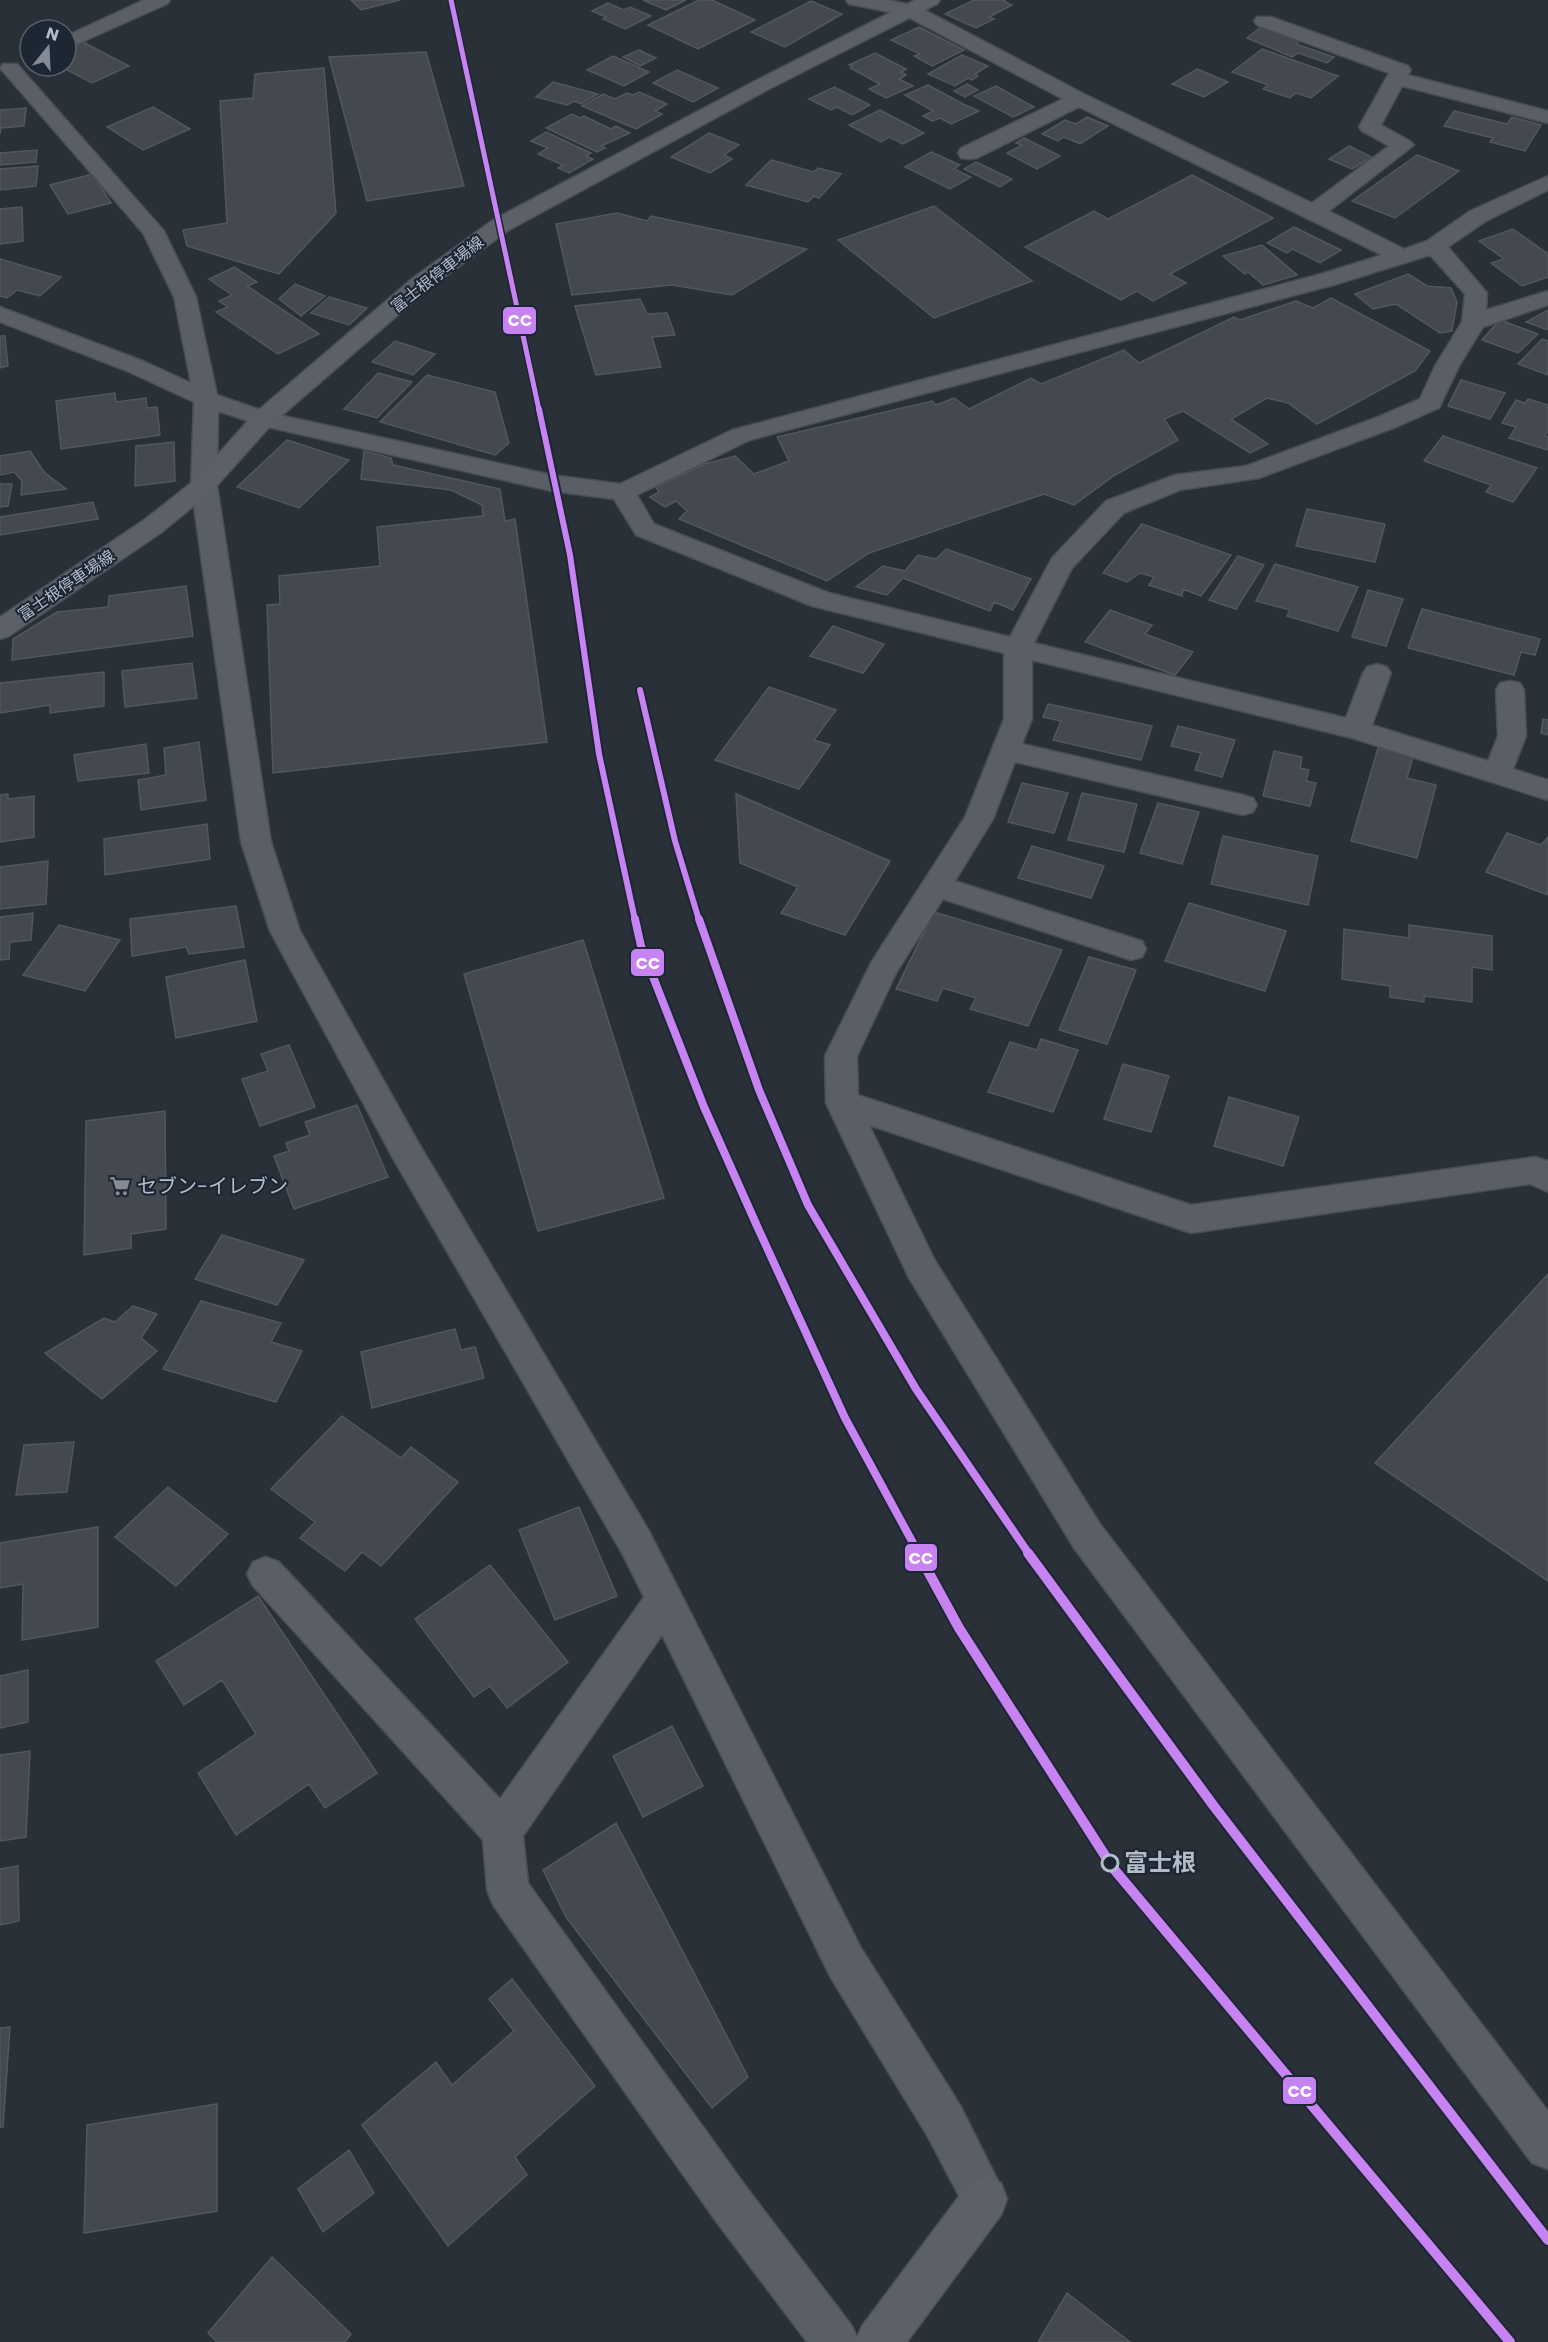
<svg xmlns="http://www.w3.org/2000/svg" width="1548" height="2342" viewBox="0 0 1548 2342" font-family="Poppins,'Noto Sans JP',sans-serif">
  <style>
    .building { fill: #444950; stroke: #52575f; stroke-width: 1.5 }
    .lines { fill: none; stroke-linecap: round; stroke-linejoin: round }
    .minor-casing { stroke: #484c53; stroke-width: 3 }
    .major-casing { stroke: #484c55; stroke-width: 3 }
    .minor { fill: #5a5e66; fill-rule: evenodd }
    .major { fill: #5c6168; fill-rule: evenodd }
    .rail-1-far3-casing { stroke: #1d2633; stroke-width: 8 }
    .rail-1-far2-casing { stroke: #1d2633; stroke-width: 10 }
    .rail-1-far1-casing { stroke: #1d2633; stroke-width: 12 }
    .rail-1-casing { stroke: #1d2633; stroke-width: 14 }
    .rail-1-far3 { stroke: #c783f2; stroke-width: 5 }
    .rail-1-far2 { stroke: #c783f2; stroke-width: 6 }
    .rail-1-far1 { stroke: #c783f2; stroke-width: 8 }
    .rail-1 { stroke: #c783f2; stroke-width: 10 }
    .stop-dot { fill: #1d2633; stroke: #b4bcc9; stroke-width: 3 }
    .labels { text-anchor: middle; stroke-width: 4.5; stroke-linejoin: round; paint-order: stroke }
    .far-street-label { font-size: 16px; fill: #b4bcc9; stroke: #1d2633 }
    .poi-label { font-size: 20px; fill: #b4bcc9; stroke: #1d2633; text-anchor: start }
    .near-stop-label { font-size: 24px; font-weight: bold; fill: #b4bcc9; stroke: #1d2633; text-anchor: start }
    .line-badge { stroke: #1d2633; stroke-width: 2 }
    .badge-label { font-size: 16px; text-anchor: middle; font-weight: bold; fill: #fff }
  </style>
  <rect width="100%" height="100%" fill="#2a3038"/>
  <path class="building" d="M 351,0 L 400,0 L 361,10 Z
    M 643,0 L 686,0 L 666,10 Z
    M 699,0 L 712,0 L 755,20 L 698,49 L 648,25 Z
    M 974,0 L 1006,0 L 1003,1 L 1012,5 L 989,17 L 994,19 L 976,28 L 945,14 Z
    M 811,1 L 842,14 L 785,47 L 751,32 Z
    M 608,3 L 624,10 L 630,7 L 651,16 L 625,29 L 603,19 L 606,17 L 592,11 Z
    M 919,27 L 964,50 L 932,66 L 914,56 L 920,54 L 891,40 Z
    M 1261,27 L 1301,40 L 1296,44 L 1334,57 L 1327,63 L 1298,53 L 1292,57 L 1247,38 Z
    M 81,41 L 129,66 L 92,83 L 60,66 L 66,66 L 70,62 L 66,60 L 66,48 Z
    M 1262,49 L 1338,76 L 1311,98 L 1296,93 L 1290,98 L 1263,89 L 1268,85 L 1232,72 Z
    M 639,50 L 656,58 L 640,66 L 623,57 Z
    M 426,52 L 464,186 L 367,201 L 329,57 Z
    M 875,53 L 906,69 L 901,72 L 906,75 L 899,79 L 913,86 L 886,98 L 869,89 L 880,84 L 850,68 L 853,66 L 849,65 Z
    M 962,55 L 988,66 L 975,74 L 978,76 L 972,80 L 968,78 L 955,86 L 928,74 Z
    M 613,56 L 649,72 L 624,86 L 587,70 Z
    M 324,68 L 336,213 L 279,274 L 187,246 L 183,230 L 227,223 L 220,101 L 253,98 L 255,74 Z
    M 1197,69 L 1228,82 L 1204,97 L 1172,84 Z
    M 677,70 L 718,88 L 693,102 L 653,83 Z
    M 553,82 L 598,94 L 581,104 L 574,101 L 567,105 L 536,97 Z
    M 967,84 L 978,90 L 965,97 L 954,91 Z
    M 928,85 L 963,104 L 979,111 L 951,124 L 940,118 L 932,121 L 923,116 L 933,111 L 905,95 Z
    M 996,86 L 1034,107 L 1013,117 L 974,96 Z
    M 834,87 L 870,105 L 852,115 L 837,107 L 831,110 L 809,99 Z
    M 639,92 L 667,104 L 655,111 L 662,114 L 636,129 L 582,106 L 603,94 L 615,99 L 627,93 L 633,95 Z
    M 153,107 L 190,129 L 143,150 L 107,127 Z
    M 26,108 L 24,126 L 1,128 L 0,134 L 0,110 Z
    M 880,110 L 924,133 L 903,144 L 889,137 L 881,142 L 849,125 Z
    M 1454,111 L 1507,124 L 1512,117 L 1541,125 L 1525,151 L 1490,142 L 1493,138 L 1444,126 Z
    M 572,114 L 580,118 L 584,116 L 611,129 L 616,126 L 630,133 L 601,146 L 605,148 L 597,152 L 546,128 Z
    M 1087,117 L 1108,126 L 1080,144 L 1064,137 L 1058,141 L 1042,134 L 1065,120 L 1076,124 Z
    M 546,132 L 591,153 L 586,156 L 593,159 L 569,173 L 558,168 L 563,165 L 538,154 L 548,148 L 531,141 Z
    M 709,133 L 739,145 L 724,155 L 732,159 L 710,173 L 671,157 Z
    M 1024,138 L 1060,156 L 1037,169 L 1007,153 L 1022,145 L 1016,143 Z
    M 1349,146 L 1372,157 L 1352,169 L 1329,159 Z
    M 37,150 L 36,162 L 0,165 L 0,153 Z
    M 931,152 L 960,165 L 954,169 L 971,177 L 950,189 L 905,167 Z
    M 1417,155 L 1459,171 L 1395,218 L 1352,201 Z
    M 771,160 L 814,172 L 818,168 L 841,174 L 819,198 L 814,196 L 808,202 L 746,185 Z
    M 976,162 L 1012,179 L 1000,187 L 964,169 Z
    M 38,166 L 36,186 L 0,190 L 0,169 Z
    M 92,174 L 111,203 L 68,214 L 50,185 Z
    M 1192,175 L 1273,218 L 1170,274 L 1186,283 L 1153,301 L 1137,291 L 1121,300 L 1025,247 L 1094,211 L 1108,219 Z
    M 934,206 L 1032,281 L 934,318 L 838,240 Z
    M 22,207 L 23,241 L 0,244 L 0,209 Z
    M 617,213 L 647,221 L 651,216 L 807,249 L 732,295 L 672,285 L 572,295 L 556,224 Z
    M 1294,227 L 1341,250 L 1320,263 L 1293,249 L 1287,253 L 1267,243 Z
    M 1513,229 L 1548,254 L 1548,277 L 1522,286 L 1491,263 L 1504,259 L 1479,241 Z
    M 1262,245 L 1297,275 L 1263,285 L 1248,272 L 1245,274 L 1223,256 Z
    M 0,259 L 61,277 L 40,296 L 17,290 L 7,298 L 0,296 Z
    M 234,267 L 257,282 L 247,286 L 319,334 L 278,354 L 216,312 L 228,307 L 219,301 L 232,295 L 209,279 Z
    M 1408,274 L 1427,286 L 1451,288 L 1457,302 L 1452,331 L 1440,333 L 1396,304 L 1373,309 L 1355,294 Z
    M 295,284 L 325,296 L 301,316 L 279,299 Z
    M 329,297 L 367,308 L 349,325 L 311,313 Z
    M 1331,298 L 1430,351 L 1415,371 L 1317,424 L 1288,403 L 1267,398 L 1231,419 L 1268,444 L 1250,453 L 1183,411 L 1164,419 L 1178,440 L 1115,475 L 1074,505 L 1044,494 L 869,553 L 827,581 L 679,519 L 687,511 L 676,501 L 665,507 L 650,497 L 659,492 L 656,487 L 705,464 L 735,456 L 754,474 L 789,461 L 777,437 L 932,401 L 936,405 L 954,398 L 969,409 L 1031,378 L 1041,384 L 1124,350 L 1139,363 L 1234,317 L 1240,320 L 1296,301 L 1313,308 Z
    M 640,299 L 647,314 L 667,313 L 675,335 L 652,337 L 661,367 L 596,375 L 575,306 Z
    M 1548,310 L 1548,330 L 1526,322 Z
    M 1500,320 L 1538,334 L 1518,353 L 1482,340 Z
    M 0,336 L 5,336 L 8,366 L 0,368 Z
    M 1542,339 L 1548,341 L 1548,375 L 1518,364 Z
    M 395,341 L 435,354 L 413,375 L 372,362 Z
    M 378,373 L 412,382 L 377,418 L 344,409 Z
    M 427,375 L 495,392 L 509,443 L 495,455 L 380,422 Z
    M 1461,380 L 1505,393 L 1490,419 L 1448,406 Z
    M 115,393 L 116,402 L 146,398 L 147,408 L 157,407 L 160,435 L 61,449 L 56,401 Z
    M 1528,399 L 1548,405 L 1548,431 L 1545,436 L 1548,437 L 1548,450 L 1509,438 L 1516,427 L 1502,423 L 1516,400 L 1525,403 Z
    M 1443,436 L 1537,468 L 1513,502 L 1486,492 L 1491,485 L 1424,461 Z
    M 287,440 L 349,460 L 299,508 L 237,487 Z
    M 174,442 L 175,481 L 135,486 L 136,446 Z
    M 30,451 L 44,472 L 66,489 L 21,495 L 22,481 L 14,472 L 0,475 L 0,456 Z
    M 364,451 L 391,458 L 393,465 L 500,489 L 505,521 L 515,519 L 547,742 L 273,773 L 267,605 L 280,604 L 279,576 L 380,566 L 377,527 L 483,516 L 482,505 L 451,490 L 361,479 Z
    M 0,484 L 12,484 L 8,506 L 0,507 Z
    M 93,502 L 98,519 L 0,535 L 0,517 Z
    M 1307,509 L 1385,524 L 1375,562 L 1296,546 Z
    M 1142,524 L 1231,555 L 1201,596 L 1183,589 L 1182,596 L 1149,585 L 1154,577 L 1140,573 L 1127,582 L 1103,573 Z
    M 946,549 L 1031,579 L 1013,610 L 994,602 L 990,611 L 903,578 L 887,595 L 856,587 L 883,566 L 905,571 L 918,555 L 936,559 Z
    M 1238,556 L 1264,565 L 1236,609 L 1209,600 Z
    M 1275,564 L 1358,587 L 1338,631 L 1287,616 L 1290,610 L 1256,601 Z
    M 186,586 L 193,636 L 12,660 L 13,639 L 57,612 L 108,607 L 109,596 Z
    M 1368,590 L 1403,599 L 1386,646 L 1352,637 Z
    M 1422,609 L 1540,639 L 1535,655 L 1521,652 L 1514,675 L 1408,648 Z
    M 1110,610 L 1152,625 L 1145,634 L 1193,652 L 1175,675 L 1085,642 Z
    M 833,626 L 884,644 L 863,673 L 810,656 Z
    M 192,663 L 197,698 L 125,707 L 122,671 Z
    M 104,672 L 104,706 L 50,713 L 50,705 L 0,713 L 0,683 Z
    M 769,687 L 836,710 L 814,740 L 830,745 L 799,789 L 715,760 Z
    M 1048,704 L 1152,726 L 1141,760 L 1053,740 L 1061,721 L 1043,717 Z
    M 1543,719 L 1548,720 L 1548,735 L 1541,733 Z
    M 1178,726 L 1235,740 L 1222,777 L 1195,770 L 1201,753 L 1171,746 Z
    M 199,742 L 206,800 L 141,810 L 138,780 L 166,775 L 164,748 Z
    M 146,744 L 149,773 L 78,781 L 74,755 Z
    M 1378,748 L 1413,757 L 1407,778 L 1436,785 L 1417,858 L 1351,841 Z
    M 1274,751 L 1302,757 L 1300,768 L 1309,770 L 1306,781 L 1316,783 L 1310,806 L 1263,796 Z
    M 1022,783 L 1068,793 L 1054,833 L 1008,822 Z
    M 1082,793 L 1137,804 L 1124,852 L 1068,840 Z
    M 8,794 L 8,799 L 34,796 L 34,837 L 0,842 L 0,795 Z
    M 736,794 L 890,861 L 845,935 L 781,913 L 798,887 L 740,863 Z
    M 1158,803 L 1199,812 L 1182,864 L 1140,853 Z
    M 207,824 L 210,859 L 105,875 L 104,839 Z
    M 1507,833 L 1541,845 L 1548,837 L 1548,895 L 1486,872 Z
    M 1223,836 L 1318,856 L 1308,905 L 1211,884 Z
    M 1032,846 L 1104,866 L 1091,898 L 1018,878 Z
    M 48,861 L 46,904 L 0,909 L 0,867 Z
    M 1189,903 L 1286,931 L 1265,991 L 1165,961 Z
    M 236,906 L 244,947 L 189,954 L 186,947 L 132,956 L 130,919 Z
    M 934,912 L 1062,950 L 1028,1026 L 970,1009 L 976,998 L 943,988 L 937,1001 L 896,989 Z
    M 33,913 L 31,940 L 10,942 L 9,959 L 0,960 L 0,917 Z
    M 59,925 L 120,940 L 85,991 L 23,975 Z
    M 1409,925 L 1492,936 L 1492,970 L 1472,967 L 1472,1002 L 1424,996 L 1424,1002 L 1390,997 L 1390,986 L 1342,979 L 1344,929 L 1409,938 Z
    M 583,940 L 664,1198 L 538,1231 L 464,974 Z
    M 1089,957 L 1136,970 L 1107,1044 L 1059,1030 Z
    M 245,960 L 257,1021 L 176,1038 L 166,977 Z
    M 1041,1039 L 1078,1050 L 1053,1112 L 988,1092 L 1010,1042 L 1037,1050 Z
    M 289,1045 L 315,1107 L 260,1126 L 242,1079 L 268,1071 L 261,1054 Z
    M 1123,1064 L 1169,1076 L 1151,1132 L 1104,1119 Z
    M 1229,1097 L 1299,1117 L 1283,1166 L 1214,1146 Z
    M 357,1105 L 388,1177 L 294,1209 L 274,1156 L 289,1151 L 286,1143 L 310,1135 L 305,1122 Z
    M 165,1111 L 166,1229 L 131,1234 L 131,1248 L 84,1255 L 86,1121 Z
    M 222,1235 L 304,1260 L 277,1305 L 195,1279 Z
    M 1548,1274 L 1548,1581 L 1375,1463 Z
    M 201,1301 L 281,1323 L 271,1342 L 302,1351 L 276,1402 L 163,1369 Z
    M 133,1306 L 157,1314 L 141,1338 L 157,1351 L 102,1399 L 45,1353 L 104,1318 L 115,1322 Z
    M 455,1329 L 461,1350 L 475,1347 L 484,1378 L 372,1408 L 361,1352 Z
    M 342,1416 L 401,1458 L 411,1447 L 458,1482 L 381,1566 L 362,1552 L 345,1571 L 300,1538 L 315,1522 L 271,1489 Z
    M 74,1442 L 67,1492 L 16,1495 L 24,1445 Z
    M 168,1487 L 228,1534 L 176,1586 L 115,1537 Z
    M 579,1507 L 617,1596 L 555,1620 L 519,1530 Z
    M 98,1527 L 98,1627 L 22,1640 L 23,1584 L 0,1588 L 0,1543 Z
    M 490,1565 L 568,1662 L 507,1708 L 490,1686 L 474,1697 L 415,1619 Z
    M 258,1596 L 377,1773 L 325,1808 L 309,1784 L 236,1835 L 198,1773 L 256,1734 L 222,1680 L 184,1705 L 156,1661 Z
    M 28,1670 L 28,1722 L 0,1728 L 0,1676 Z
    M 672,1726 L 703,1786 L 643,1817 L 613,1756 Z
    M 30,1751 L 26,1837 L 0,1841 L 0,1755 Z
    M 616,1823 L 748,2077 L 712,2108 L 566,1917 L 543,1870 Z
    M 18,1866 L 19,1921 L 0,1925 L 0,1869 Z
    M 512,1979 L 595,2086 L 515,2157 L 527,2175 L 448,2246 L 362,2125 L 436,2062 L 452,2085 L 514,2031 L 489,1999 Z
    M 10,2027 L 3,2127 L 0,2127 L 0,2028 Z
    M 217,2104 L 217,2211 L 84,2233 L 87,2125 Z
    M 349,2150 L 374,2193 L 323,2232 L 298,2189 Z
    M 272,2257 L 351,2334 L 345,2342 L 217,2342 L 208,2333 Z
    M 1067,2293 L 1130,2342 L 1038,2342 Z"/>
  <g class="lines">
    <g class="minor-casing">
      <path id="minor" d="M 144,0 L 170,0 L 167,4 L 66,49 L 66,36 Z
        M 846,0 L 888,0 L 917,6 L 1086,95 L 1312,203 L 1389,146 L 1362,131 L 1359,127 L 1389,73 L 1257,25 L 1254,21 L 1257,17 L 1271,17 L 1408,66 L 1411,70 L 1408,75 L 1548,111 L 1548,123 L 1402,86 L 1381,125 L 1410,141 L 1414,145 L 1329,211 L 1404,249 L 1427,241 L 1470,211 L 1548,176 L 1548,190 L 1486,221 L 1448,247 L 1487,293 L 1486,310 L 1548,291 L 1548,305 L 1483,327 L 1459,366 L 1439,408 L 1396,427 L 1259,478 L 1180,490 L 1124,513 L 1072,568 L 1034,643 L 1346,718 L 1363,673 L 1367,667 L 1377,664 L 1387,667 L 1391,673 L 1372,725 L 1488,761 L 1498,736 L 1496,690 L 1500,683 L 1510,681 L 1520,683 L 1524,690 L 1526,736 L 1513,769 L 1548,780 L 1548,800 L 1352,738 L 1032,660 L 1032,719 L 1022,744 L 1243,795 L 1253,798 L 1257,805 L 1253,812 L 1243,815 L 1015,762 L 993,819 L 955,881 L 1142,941 L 1146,949 L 1142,957 L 1131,960 L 943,899 L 896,973 L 857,1056 L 858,1095 L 1191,1205 L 1535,1157 L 1548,1161 L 1548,1192 L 1530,1184 L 1191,1233 L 869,1125 L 934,1259 L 1100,1524 L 1548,2111 L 1548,2169 L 1532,2163 L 1074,1548 L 909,1278 L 826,1103 L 825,1056 L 872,961 L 965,817 L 1004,719 L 1004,653 L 812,606 L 636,535 L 614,499 L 552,491 L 263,426 L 218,411 L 217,485 L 271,842 L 300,931 L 418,1142 L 649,1531 L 861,1948 L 960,2105 L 1007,2199 L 1001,2215 L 985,2221 L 969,2215 L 928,2137 L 831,1978 L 662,1635 L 523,1836 L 528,1883 L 747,2188 L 852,2326 L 859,2342 L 807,2342 L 715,2220 L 493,1905 L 487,1890 L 483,1840 L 253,1586 L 247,1574 L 253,1562 L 266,1557 L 279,1562 L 500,1799 L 644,1597 L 623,1555 L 394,1160 L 270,931 L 241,842 L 191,485 L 194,402 L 127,371 L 0,322 L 0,307 L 143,361 L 191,383 L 174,297 L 143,233 L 0,68 L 3,64 L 17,64 L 164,231 L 196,297 L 217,395 L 270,413 L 552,475 L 620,484 L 732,430 L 1321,274 L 1382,255 L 1079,107 L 977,158 L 969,159 L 961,158 L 958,153 L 961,148 L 1063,99 L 904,15 L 849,4 ZM 1430,255 L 1465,294 L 1462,322 L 1435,366 L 1420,399 L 1378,417 L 1246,466 L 1175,475 L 1106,501 L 1052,558 L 1010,637 L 829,593 L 654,524 L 637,495 L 750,440 L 1337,284 Z"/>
    </g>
    <g class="major-casing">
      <path id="major" d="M 915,0 L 940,0 L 937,4 L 769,89 L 509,230 L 429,288 L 272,424 L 213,490 L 162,532 L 9,636 L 0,639 L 0,617 L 144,520 L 195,480 L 254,414 L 413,278 L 493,220 L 755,81 Z
        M 985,2177 L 1001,2183 L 1007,2199 L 1001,2215 L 907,2342 L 855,2342 L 862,2326 L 969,2183 Z"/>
    </g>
    <use href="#minor" class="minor"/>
    <use href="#major" class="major"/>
    <g class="rail-1-far3-casing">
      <path id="rail-1-far3" d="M 451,0 L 539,410"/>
    </g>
    <g class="rail-1-far2-casing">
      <path id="rail-1-far2" d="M 539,409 L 570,555 L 599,754 L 635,920
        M 640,690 L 675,841 L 699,920"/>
    </g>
    <g class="rail-1-far1-casing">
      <path id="rail-1-far1" d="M 635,919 L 641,946 L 704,1107 L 757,1226 L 845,1418 L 919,1554
        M 699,919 L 759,1090 L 808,1205 L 916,1389 L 1029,1554"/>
    </g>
    <g class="rail-1-casing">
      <path id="rail-1" d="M 918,1553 L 959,1628 L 1113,1868 L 1510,2342
        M 1028,1553 L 1213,1805 L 1548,2240"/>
    </g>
    <use href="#rail-1-far3" class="rail-1-far3"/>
    <use href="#rail-1-far2" class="rail-1-far2"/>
    <use href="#rail-1-far1" class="rail-1-far1"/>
    <use href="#rail-1" class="rail-1"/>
  </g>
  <defs>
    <g id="supermarket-bare" transform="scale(1.62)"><path d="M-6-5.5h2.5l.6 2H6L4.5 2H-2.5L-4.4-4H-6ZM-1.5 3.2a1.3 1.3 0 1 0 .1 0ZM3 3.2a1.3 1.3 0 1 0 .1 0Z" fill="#848b96" stroke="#1d2633" stroke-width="2.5" paint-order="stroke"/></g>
  </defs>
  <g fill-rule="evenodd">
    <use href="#supermarket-bare" x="120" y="1186"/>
  </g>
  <circle class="stop-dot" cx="1110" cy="1863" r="8"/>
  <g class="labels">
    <g class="far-street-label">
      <text transform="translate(437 274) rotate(-38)" y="6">富士根停車場線</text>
      <text transform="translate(66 585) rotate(-34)" y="6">富士根停車場線</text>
    </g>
    <g class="poi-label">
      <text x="137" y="1193">セブン-イレブン</text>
    </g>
    <g class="near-stop-label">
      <text x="1124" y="1871">富士根</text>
    </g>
  </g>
  <g class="line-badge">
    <rect x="502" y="306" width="35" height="29" rx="6" fill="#c783f2"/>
    <rect x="630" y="948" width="35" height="29" rx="6" fill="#c783f2"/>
    <rect x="904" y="1543" width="34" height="29" rx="6" fill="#c783f2"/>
    <rect x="1282" y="2076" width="35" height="29" rx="6" fill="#c783f2"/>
  </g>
  <g class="badge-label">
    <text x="520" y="326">CC</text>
    <text x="648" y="969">CC</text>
    <text x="921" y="1564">CC</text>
    <text x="1300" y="2097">CC</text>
  </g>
  <g transform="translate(48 48) rotate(18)"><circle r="28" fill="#1d2633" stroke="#59626f" stroke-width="1.5"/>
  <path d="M0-4.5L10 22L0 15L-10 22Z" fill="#848b96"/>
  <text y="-9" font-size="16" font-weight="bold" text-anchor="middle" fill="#b4bcc9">N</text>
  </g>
</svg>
